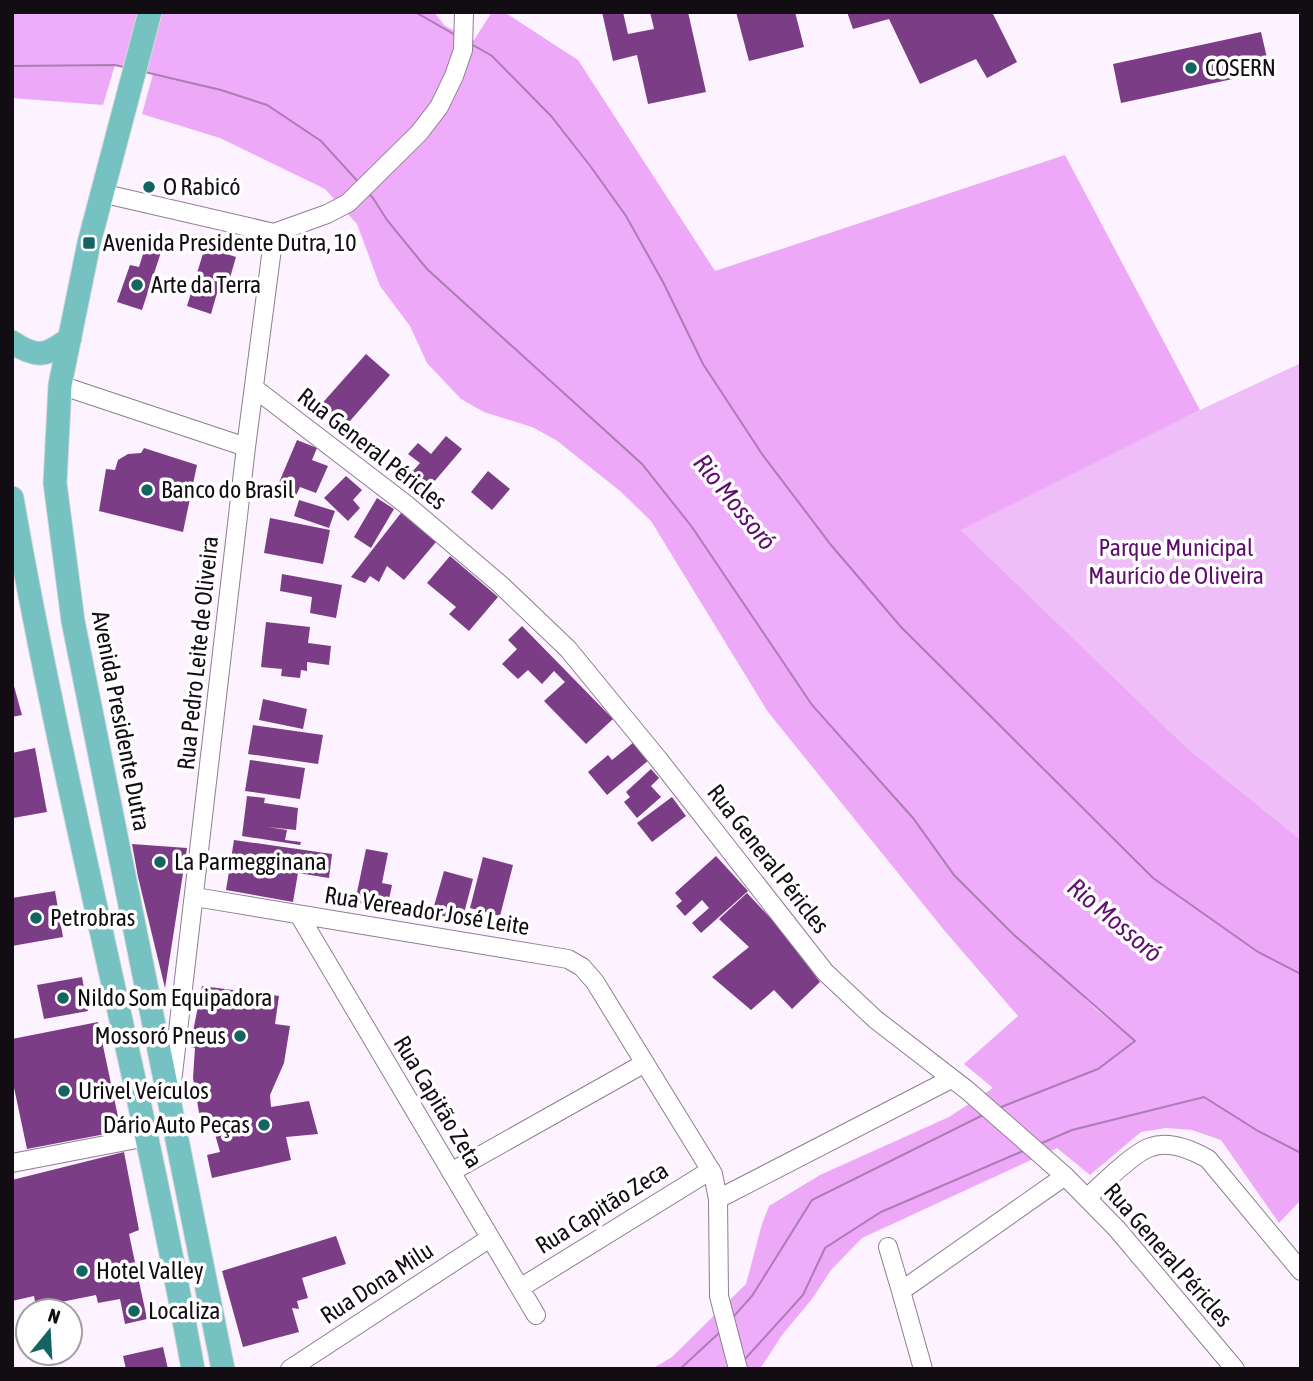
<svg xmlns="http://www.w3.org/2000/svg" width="1313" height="1381" viewBox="0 0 1313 1381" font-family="'Asap Condensed',sans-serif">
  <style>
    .green { fill: #efbdf8 }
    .forest { fill: #eda9f8 }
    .water { fill: #efacfb; stroke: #ad7cb5; stroke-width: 2 }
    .building { fill: #7b3e86 }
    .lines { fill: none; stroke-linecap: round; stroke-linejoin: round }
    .minor-casing { stroke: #8e7e91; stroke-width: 20 }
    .major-casing { stroke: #d9d8d9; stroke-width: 25 }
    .minor { stroke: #fff; stroke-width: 18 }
    .major { stroke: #76c2c3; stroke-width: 23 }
    .poi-dot { fill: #156464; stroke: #fff; stroke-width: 2.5 }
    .labels { text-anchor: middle; stroke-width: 7; stroke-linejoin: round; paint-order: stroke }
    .poi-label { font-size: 24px; fill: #120c13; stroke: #fff; text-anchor: start }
    .street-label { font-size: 24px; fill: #120c13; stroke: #fff }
    .park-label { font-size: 24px; fill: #5f0b6d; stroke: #fff }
    .water-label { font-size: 26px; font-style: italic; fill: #610f6f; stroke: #fff }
  </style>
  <rect width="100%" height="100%" fill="#fdf2ff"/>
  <path class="green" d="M 1301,363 L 1301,840 L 1186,747 L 960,529 L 1200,410 Z"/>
  <path class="forest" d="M 415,12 L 434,12 L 445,26 L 474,40 L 492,12 L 504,12 L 578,60 L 715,271 L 1065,155 L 1200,410 L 961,530 L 1186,747 L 1301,840 L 1301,974 L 1258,952 L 1153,878 L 901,627 L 831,545 L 762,454 L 703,364 L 663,282 L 626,216 L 551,116 L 492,56 Z
    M 115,65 L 103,105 L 12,98 L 12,66 Z
    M 153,74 L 221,90 L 267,105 L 321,141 L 373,198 L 387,220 L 427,269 L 642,464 L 692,527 L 812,705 L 913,818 L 954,875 L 1096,1009 L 1135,1041 L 1098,1069 L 991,1111 L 812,1200 L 752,1296 L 719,1333 L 680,1369 L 652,1369 L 672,1357 L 746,1284 L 762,1224 L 769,1206 L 820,1175 L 949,1117 L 993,1088 L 964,1064 L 1018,1016 L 944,930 L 768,712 L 651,521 L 620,491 L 556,440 L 532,427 L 484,412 L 461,399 L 427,363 L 410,326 L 380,286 L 357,224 L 325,189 L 220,138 L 142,114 Z
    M 1204,1097 L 1258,1131 L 1301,1153 L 1301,1200 L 1279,1223 L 1221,1140 L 1192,1130 L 1166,1128 L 1141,1132 L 1090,1175 L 1057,1148 L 862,1238 L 831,1270 L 812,1299 L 782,1335 L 760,1369 L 736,1369 L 803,1295 L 825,1248 L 881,1212 L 1072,1130 Z"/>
  <path class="water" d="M 12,12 L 415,12 L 492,56 L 551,116 L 591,167 L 626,216 L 663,282 L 703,364 L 762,454 L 831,545 L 901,627 L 1153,878 L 1258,952 L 1301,974 L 1301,1153 L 1258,1131 L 1204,1097 L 1072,1130 L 881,1212 L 825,1248 L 803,1295 L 736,1369 L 680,1369 L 719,1333 L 752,1296 L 812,1200 L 991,1111 L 1098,1069 L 1135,1041 L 1013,934 L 954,875 L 913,818 L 812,705 L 692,527 L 642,464 L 427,269 L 387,220 L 373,198 L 321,141 L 267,105 L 221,90 L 115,65 L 12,66 Z"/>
  <path class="building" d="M 602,12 L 623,12 L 628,34 L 654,29 L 650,12 L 688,12 L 706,92 L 648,104 L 637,55 L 613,61 Z
    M 736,12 L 795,12 L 804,47 L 749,61 Z
    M 847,12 L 992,12 L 1017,62 L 987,78 L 976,59 L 920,84 L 889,19 L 853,29 Z
    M 1261,32 L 1270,71 L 1121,103 L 1113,64 Z
    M 149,235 L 165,240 L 142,310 L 117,302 L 130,265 L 139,267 Z
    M 205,247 L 236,257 L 225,295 L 217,293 L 211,314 L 187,306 Z
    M 366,354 L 390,375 L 343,429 L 318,408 Z
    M 446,436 L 462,449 L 422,496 L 404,481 L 420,463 L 408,454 L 418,443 L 431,454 Z
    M 297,440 L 317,448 L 312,460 L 328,466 L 316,493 L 300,487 L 294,500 L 275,492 Z
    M 144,448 L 197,465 L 183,532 L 99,511 L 106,469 L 115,470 L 118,460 L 128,454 L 141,453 Z
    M 488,471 L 510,489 L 492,510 L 471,492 Z
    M 346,476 L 362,490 L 353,500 L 360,508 L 348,521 L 324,498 Z
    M 377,498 L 394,509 L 371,548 L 354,537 Z
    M 299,500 L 335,511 L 329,528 L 294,516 Z
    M 401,513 L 436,542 L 404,580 L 387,566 L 379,582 L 370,576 L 365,583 L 351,577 Z
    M 270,518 L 330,530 L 323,564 L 264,553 Z
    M 450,556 L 498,597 L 469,631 L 449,614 L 456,607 L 427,583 Z
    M 282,574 L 342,585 L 336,618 L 310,613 L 312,597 L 280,591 Z
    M 266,622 L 310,627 L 308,643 L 331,646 L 329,665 L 307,662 L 307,671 L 301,670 L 300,678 L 281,676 L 282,669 L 261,667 Z
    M 522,626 L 613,719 L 586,744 L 544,701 L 565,682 L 554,671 L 542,684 L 528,670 L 518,679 L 502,664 L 517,649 L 508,640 Z
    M 12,679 L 22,715 L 12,717 Z
    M 263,699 L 307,709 L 303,729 L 259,720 Z
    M 253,725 L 323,735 L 318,764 L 248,754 Z
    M 634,742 L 649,760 L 607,795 L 588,772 L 608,755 L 612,760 Z
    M 35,748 L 47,812 L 13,818 L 12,753 Z
    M 250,760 L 305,768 L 300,799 L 245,791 Z
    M 651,769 L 659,778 L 651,786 L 661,797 L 637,818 L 624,802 L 630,797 L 626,792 Z
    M 247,796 L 265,798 L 264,803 L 298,808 L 296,830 L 268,827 L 287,830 L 285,840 L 301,842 L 300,845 L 242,836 Z
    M 672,797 L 686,816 L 652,842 L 637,823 Z
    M 234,840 L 332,854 L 329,878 L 298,873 L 293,902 L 226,890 Z
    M 132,844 L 187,848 L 165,988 L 138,877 Z
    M 366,849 L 388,853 L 382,883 L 392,885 L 387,909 L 355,902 Z
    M 716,856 L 748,891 L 701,933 L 692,923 L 709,908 L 702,900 L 685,916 L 676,906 L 682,901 L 675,893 Z
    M 483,857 L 513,865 L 500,916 L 470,908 Z
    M 444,871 L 473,879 L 462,921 L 432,913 Z
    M 55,891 L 63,937 L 12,946 L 12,898 Z
    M 747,893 L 777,925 L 820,982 L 792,1009 L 774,990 L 751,1010 L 712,977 L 749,947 L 719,919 Z
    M 82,977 L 88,1011 L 44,1019 L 37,985 Z
    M 202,986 L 279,996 L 275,1024 L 290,1026 L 284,1063 L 270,1095 L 271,1107 L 309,1101 L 318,1134 L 286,1137 L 291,1160 L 212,1178 L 207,1155 L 220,1152 L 210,1116 L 200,1118 L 193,1078 L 195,1048 L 190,1047 Z
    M 98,1022 L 121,1131 L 27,1149 L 12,1078 L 12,1039 Z
    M 124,1152 L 139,1230 L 129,1234 L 147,1319 L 125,1324 L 120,1299 L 98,1303 L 96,1295 L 36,1307 L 34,1296 L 12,1301 L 12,1180 Z
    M 336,1236 L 346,1264 L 302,1278 L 308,1298 L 297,1301 L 299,1309 L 292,1308 L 299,1332 L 243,1347 L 222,1271 Z
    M 163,1347 L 168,1369 L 126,1369 L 123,1356 Z"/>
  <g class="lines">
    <g class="minor-casing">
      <path id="minor" d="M 101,193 L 274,233
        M 274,233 L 327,214 L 348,203 L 419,133 L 439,107 L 454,76 L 463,50 L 464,12
        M 60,385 L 246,447
        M 254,388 L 408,506 L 501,585 L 568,649 L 659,760 L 825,972 L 875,1019 L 967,1090 L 1065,1176 L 1117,1229 L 1235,1369
        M 195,897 L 568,959 L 582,967 L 595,982 L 713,1174 L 718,1199 L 719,1296 L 738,1369
        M 299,915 L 536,1315
        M 171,1091 L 246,447 L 274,233
        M 12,1163 L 147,1137
        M 451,1172 L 645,1063
        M 1087,1198 C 1101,1185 1134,1152 1151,1147 C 1170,1140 1192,1150 1208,1159 L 1301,1271
        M 718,1199 L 951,1079
        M 888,1247 L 901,1291
        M 520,1288 L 711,1170
        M 290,1369 L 490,1238
        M 923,1369 L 901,1291 L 1065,1176"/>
    </g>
    <g class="major-casing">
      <path id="major" d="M 150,12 L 89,243 L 60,385 L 55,483 L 73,621 L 223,1369
        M 12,342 C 37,359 47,356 70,338
        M 12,498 C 63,790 140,1077 193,1369"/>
    </g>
    <use href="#minor" class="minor"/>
    <use href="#major" class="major"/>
  </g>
  <g class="poi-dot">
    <circle cx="1191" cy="68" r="7"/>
    <circle cx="149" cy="187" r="7"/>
    <rect x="82" y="236" width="14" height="14" rx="3.5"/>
    <circle cx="137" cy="285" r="7"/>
    <circle cx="147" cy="490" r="7"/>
    <circle cx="160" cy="862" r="7"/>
    <circle cx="36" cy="918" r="7"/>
    <circle cx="63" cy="998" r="7"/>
    <circle cx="240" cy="1036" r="7"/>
    <circle cx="64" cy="1091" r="7"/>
    <circle cx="264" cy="1125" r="7"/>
    <circle cx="82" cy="1271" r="7"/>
    <circle cx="134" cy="1311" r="7"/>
  </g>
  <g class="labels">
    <g class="poi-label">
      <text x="1205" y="76">COSERN</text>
      <text x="163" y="195">O Rabicó</text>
      <text x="103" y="251">Avenida Presidente Dutra, 10</text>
      <text x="151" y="293">Arte da Terra</text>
      <text x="161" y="498">Banco do Brasil</text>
      <text x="174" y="870">La Parmegginana</text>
      <text x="50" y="926">Petrobras</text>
      <text x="77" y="1006">Nildo Som Equipadora</text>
      <text x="226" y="1044" text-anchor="end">Mossoró Pneus</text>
      <text x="78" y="1099">Urivel Veículos</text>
      <text x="250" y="1133" text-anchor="end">Dário Auto Peças</text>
      <text x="96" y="1279">Hotel Valley</text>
      <text x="148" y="1319">Localiza</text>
    </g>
    <g class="street-label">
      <text transform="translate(372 449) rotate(38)" y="8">Rua General Péricles</text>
      <text transform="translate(198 653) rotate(-84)" y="8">Rua Pedro Leite de Oliveira</text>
      <text transform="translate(121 721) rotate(79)" y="8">Avenida Presidente Dutra</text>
      <text transform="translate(768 859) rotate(52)" y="8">Rua General Péricles</text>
      <text transform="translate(427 911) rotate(9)" y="8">Rua Vereador José Leite</text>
      <text transform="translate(438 1102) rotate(59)" y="8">Rua Capitão Zeta</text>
      <text transform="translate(602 1208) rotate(-32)" y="8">Rua Capitão Zeca</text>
      <text transform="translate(1168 1255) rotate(49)" y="8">Rua General Péricles</text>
      <text transform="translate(377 1283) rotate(-33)" y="8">Rua Dona Milu</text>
    </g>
    <g class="park-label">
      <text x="1176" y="556">Parque Municipal<tspan x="1176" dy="28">Maurício de Oliveira</tspan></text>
    </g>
    <g class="water-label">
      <text transform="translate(735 502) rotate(51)" y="9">Rio Mossoró</text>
      <text transform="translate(1115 920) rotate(40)" y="9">Rio Mossoró</text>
    </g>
  </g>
  <rect width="1313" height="1381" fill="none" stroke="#120c13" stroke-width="28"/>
  <g transform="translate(49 1332) rotate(18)"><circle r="33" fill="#ffffff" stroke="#a09ea1" stroke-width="2"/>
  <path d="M0-5L12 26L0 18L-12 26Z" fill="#156464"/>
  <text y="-10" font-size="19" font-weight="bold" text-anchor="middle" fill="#120c13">N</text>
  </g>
</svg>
